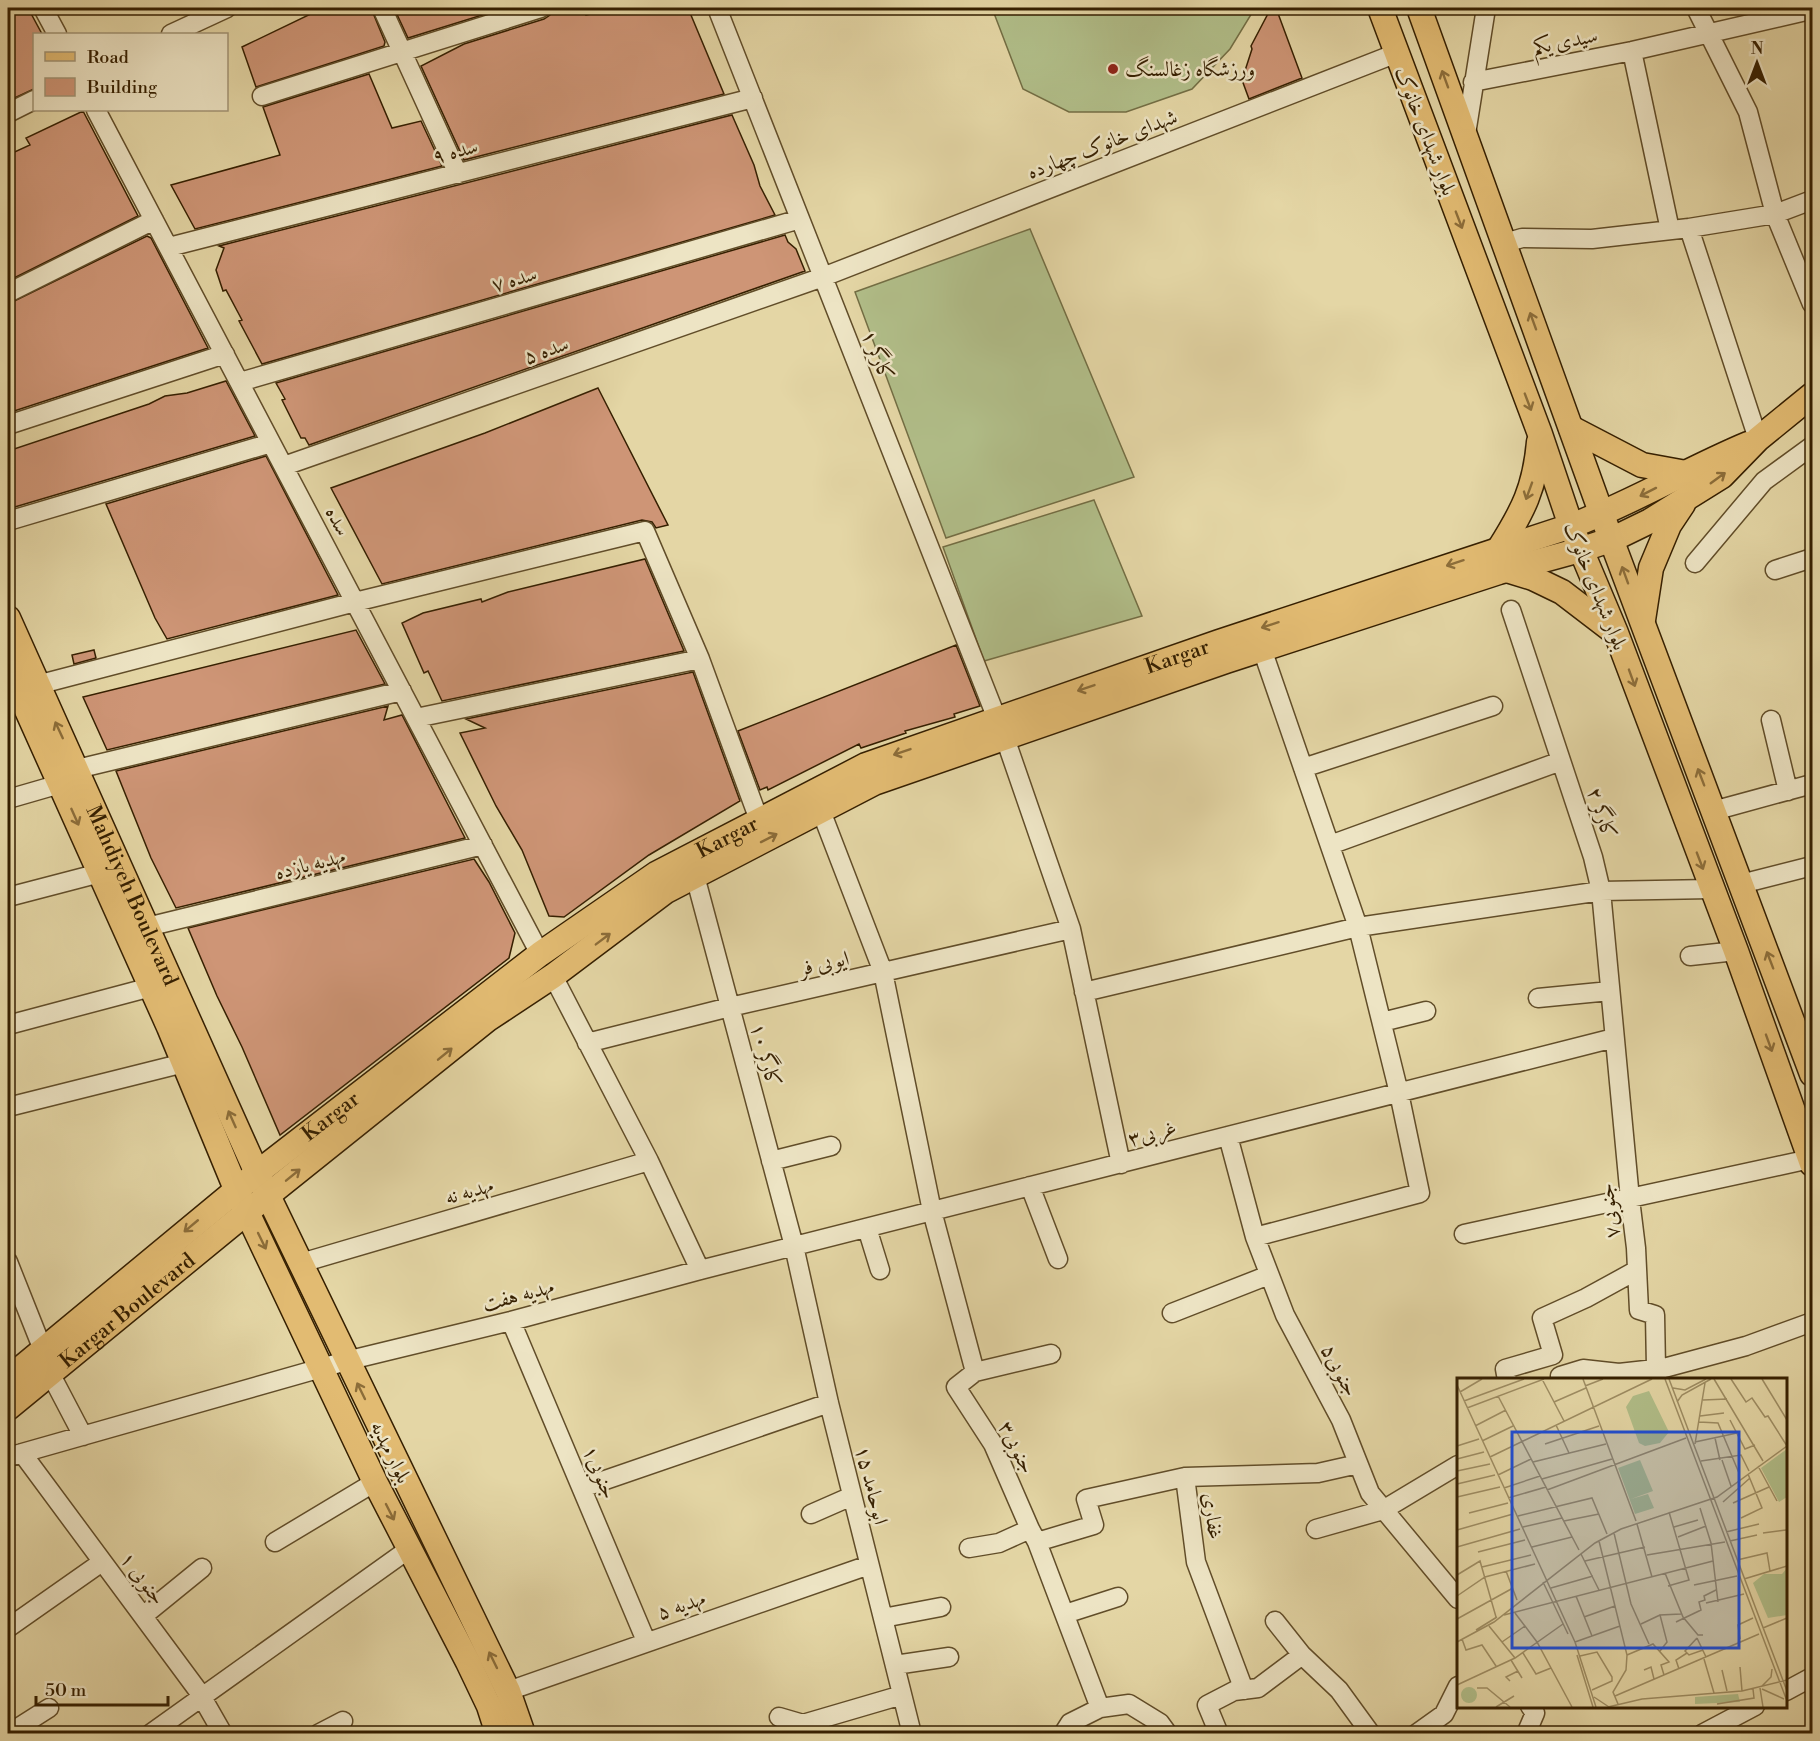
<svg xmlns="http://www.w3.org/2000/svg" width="1820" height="1741" viewBox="0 0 1820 1741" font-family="'Libre Bodoni',Amiri,serif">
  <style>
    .grass { fill: #b1be89; stroke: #736e44; stroke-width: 1.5 }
    .building { fill: #ce9576; stroke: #351f00; stroke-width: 1.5 }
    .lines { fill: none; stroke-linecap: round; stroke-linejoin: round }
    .minor-casing { stroke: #614d29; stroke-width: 21 }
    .major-casing { stroke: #351f00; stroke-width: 27 }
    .minor { stroke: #ede4c4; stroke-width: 18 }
    .major { stroke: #e2bb72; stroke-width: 24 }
    .oneway { stroke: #8c6d39 }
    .poi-dot { fill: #8f2418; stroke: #ede4c4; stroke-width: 2 }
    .labels { text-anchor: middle; stroke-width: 5; stroke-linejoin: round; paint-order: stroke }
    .street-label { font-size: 21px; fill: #351f00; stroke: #ede4c4 }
    .poi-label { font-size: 21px; fill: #351f00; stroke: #ede4c4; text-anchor: start }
    .inset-road { fill: none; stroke: #9e8d63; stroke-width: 1.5 }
    .view { fill: #1d4ed8; fill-opacity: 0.15; stroke: #1d4ed8; stroke-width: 3 }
    .inset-edge { fill: none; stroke: #351f00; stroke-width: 3 }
  </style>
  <rect width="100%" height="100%" fill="#e4d6a5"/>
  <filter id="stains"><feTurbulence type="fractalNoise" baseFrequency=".00333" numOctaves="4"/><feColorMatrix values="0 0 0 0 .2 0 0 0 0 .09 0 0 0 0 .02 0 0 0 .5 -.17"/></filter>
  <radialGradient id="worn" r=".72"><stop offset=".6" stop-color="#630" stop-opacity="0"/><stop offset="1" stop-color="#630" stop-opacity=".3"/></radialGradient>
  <path class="grass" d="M 992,8 L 1255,8 L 1230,49 L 1192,89 L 1126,112 L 1069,112 L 1023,89 Z
    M 1030,229 L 1134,477 L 946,538 L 855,292 Z
    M 1094,500 L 1142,616 L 984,661 L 943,547 Z"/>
  <path class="building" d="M 8,8 L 28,8 L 42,34 L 34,34 L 34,89 L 8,101 Z
    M 323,8 L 371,8 L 385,42 L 384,46 L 256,87 L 242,47 Z
    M 394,8 L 505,8 L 408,38 Z
    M 552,8 L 585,8 L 586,15 L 617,8 L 688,8 L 724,94 L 464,160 L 421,66 L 464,44 L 544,19 L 550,15 Z
    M 1271,8 L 1276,8 L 1302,78 L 1249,99 L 1242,80 L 1252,49 L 1251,46 Z
    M 369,74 L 392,128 L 421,121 L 442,166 L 195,229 L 171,185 L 280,155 L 263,107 Z
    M 83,111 L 138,216 L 8,281 L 8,155 L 30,145 L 26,138 Z
    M 732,115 L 754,165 L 760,186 L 775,215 L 262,364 L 239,321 L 242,320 L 226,290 L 223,291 L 216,270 L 224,248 L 219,246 Z
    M 785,235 L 788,242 L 796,249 L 805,271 L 309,445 L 305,438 L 301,438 L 282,400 L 285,399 L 276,383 Z
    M 147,236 L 151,238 L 208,348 L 8,413 L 8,304 Z
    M 226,381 L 255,436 L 8,509 L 8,451 L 149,404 L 165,396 L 187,393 Z
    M 598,388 L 668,525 L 656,528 L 652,522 L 642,520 L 382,584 L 331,488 L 485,433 Z
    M 266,456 L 338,595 L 167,639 L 155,618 L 106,504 Z
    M 645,559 L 684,651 L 442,701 L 428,671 L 424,673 L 402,623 L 423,613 L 481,599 L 482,602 L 508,592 Z
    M 356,630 L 385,684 L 107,750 L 83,697 Z
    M 956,645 L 980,706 L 954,714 L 955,717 L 905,731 L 906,733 L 861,748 L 859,744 L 768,790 L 767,787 L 760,790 L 738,731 Z
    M 94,650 L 96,658 L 74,664 L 72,655 Z
    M 693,672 L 740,801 L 649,855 L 564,917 L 549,916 L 522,850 L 496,806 L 460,733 L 485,728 L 466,719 Z
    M 388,706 L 384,720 L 402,715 L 465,838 L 176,908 L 151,858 L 116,771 Z
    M 474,859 L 489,882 L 515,933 L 509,958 L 280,1135 L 242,1047 L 217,996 L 188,928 Z"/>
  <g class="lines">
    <g class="minor-casing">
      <path id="minor" d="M 43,8 L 57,34
        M 382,8 L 458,174
        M 717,8 L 997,719
        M 1696,8 L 1748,112 L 1775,214 L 1812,304
        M 171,34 L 227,8
        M 1632,51 L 1670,230
        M 1473,82 L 1632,51 L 1806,11
        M 262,96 L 541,8
        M 96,110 L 540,954
        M 8,113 L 34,100
        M 1466,134 L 1486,8
        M 1689,228 L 1758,439
        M 1505,243 L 1522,238 L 1592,239 L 1689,228 L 1775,214 L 1812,200
        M 169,247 L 753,98
        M 8,293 L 154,220
        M 240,382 L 800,219
        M 8,425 L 225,354
        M 284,466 L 823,277 L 1397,53
        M 8,521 L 271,443
        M 1695,563 L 1764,481 L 1812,446
        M 1775,570 L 1812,558
        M 1511,610 L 1593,857 L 1601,891 L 1630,1199 L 1636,1248 L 1639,1310 L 1655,1315 L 1656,1368
        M 37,685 L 355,602 L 645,531 L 700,659 L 759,820
        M 416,718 L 700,659
        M 1771,720 L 1788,791
        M 1005,738 L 1071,929 L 1121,1164
        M 1303,768 L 1493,706
        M 77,769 L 402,691
        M 8,799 L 60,784
        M 821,811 L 883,972 L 932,1211 L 975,1372 L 956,1387 L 993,1444 L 1030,1529 L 1037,1542 L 1100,1708
        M 1713,811 L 1812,784
        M 1330,845 L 1561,761
        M 695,876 L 794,1246 L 829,1403 L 912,1734
        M 1741,884 L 1812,866
        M 8,897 L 100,873
        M 147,927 L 483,845
        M 1690,956 L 1736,951
        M 553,976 L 649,1161 L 700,1270
        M 1084,992 L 1358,927 L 1601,891 L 1711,889
        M 1538,998 L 1610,991
        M 1382,1022 L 1426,1011
        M 8,1025 L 151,987
        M 587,1043 L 730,1007 L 1071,929
        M 8,1107 L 184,1063
        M 1228,1136 L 1255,1237 L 1285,1315 L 1341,1420 L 1370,1493 L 1458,1599
        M 771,1161 L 831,1146
        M 1030,1186 L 1058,1259
        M 867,1228 L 880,1270
        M 1464,1234 L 1810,1159
        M 1255,1237 L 1420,1193 L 1399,1093 L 1358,927 L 1262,649
        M 8,1262 L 43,1350
        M 301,1263 L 649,1161
        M 1172,1313 L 1269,1275
        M 511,1321 L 646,1641
        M 975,1372 L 1051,1354
        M 50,1373 L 83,1436
        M 1560,1376 L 1583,1369 L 1619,1373 L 1664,1368 L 1746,1346 L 1812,1322
        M 1507,1380 L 1505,1369 L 1553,1355 L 1542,1318 L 1586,1298 L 1637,1270
        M 22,1453 L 199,1692 L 223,1734
        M 8,1457 L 346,1361 L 511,1321 L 700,1270 L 1614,1038
        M 582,1488 L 829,1403
        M 811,1514 L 852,1496
        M 1316,1529 L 1383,1510 L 1458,1465
        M 275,1542 L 375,1482
        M 1037,1542 L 1094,1525 L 1086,1499 L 1185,1477
        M 969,1548 L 999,1543 L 1030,1529
        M 1065,1614 L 1118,1597
        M 143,1616 L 202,1568
        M 883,1618 L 941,1607
        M 1275,1621 L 1302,1655 L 1339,1690 L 1371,1734
        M 8,1628 L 102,1562
        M 895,1665 L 949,1657
        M 1244,1690 L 1196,1562 L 1185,1477 L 1318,1473 L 1358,1464
        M 508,1691 L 869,1565
        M 1786,1691 L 1812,1677
        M 779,1717 L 803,1724 L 902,1695
        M 8,1734 L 49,1708
        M 150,1734 L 409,1549
        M 318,1734 L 343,1721
        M 1063,1734 L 1070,1723 L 1100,1708 L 1129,1704 L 1160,1723 L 1168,1734
        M 1219,1734 L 1207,1705 L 1234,1691 L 1258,1688 L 1302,1655
        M 1416,1734 L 1444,1714 L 1458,1686
        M 1526,1734 L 1535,1713 L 1530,1706
        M 1702,1734 L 1755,1706"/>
    </g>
    <g class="major-casing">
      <g id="major">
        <path d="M 1380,8 L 1540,434 L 1571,526 L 1616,633 L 1736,951 L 1812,1164"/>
        <path d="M 1419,8 L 1602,515 L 1812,1074"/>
        <path d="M 1571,428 L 1642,465 L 1686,473"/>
        <path d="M 1499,549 C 1523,511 1535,488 1539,442"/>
        <path d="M 1507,570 L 1533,578 L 1562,592 L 1613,631"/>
        <path id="s1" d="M 8,618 L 257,1173 L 508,1691 L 523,1734"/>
        <path d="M 1643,620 L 1651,568 L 1669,525 L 1683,504"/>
        <path d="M 8,668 L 169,1027 L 236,1189 L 375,1482 L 468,1662 L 489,1706 L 498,1734"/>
        <path id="s2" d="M 8,1379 L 257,1173 L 540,954 L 656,874 L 866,765 L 1219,642 L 1571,526 C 1632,503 1688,469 1748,444"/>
        <path id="s3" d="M 8,1408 L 247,1212 L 488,1019 L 553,976 L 666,891 L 874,783 L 1226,661 L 1499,572 L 1580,550 L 1613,539 L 1650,521 L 1722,476 L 1758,439 L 1812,395"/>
      </g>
    </g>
    <use href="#minor" class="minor"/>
    <use href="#major" class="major"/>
  </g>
  <defs><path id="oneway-shaft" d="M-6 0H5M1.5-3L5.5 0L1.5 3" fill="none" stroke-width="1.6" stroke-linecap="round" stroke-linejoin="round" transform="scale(1.5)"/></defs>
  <g class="oneway">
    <use href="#oneway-shaft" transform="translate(1445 79) rotate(-110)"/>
    <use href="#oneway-shaft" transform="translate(1459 220) rotate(69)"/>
    <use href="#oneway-shaft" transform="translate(1533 321) rotate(-110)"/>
    <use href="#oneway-shaft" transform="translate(1528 402) rotate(69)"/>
    <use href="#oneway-shaft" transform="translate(1718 478) rotate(-36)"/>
    <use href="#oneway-shaft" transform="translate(1529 491) rotate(110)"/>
    <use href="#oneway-shaft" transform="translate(1648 492) rotate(153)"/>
    <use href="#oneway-shaft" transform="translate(1455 563) rotate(162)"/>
    <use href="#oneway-shaft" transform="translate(1625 575) rotate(-110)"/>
    <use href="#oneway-shaft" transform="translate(1270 625) rotate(162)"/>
    <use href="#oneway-shaft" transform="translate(1632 678) rotate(70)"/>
    <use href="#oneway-shaft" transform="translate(1086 688) rotate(161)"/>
    <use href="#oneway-shaft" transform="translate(59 730) rotate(-115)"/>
    <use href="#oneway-shaft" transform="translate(902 752) rotate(161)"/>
    <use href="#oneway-shaft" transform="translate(1701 777) rotate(-111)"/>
    <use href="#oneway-shaft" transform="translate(75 817) rotate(66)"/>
    <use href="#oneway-shaft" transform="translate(769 838) rotate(-27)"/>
    <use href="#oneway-shaft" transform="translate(1700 861) rotate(69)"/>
    <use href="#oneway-shaft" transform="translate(603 939) rotate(-37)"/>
    <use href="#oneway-shaft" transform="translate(1770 960) rotate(-111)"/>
    <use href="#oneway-shaft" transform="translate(1769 1043) rotate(70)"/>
    <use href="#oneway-shaft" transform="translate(445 1054) rotate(-39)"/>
    <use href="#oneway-shaft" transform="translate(232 1119) rotate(-114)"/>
    <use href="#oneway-shaft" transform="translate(293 1175) rotate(-39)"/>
    <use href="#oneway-shaft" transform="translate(191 1226) rotate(140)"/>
    <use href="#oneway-shaft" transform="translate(262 1241) rotate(64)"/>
    <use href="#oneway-shaft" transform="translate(361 1391) rotate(-116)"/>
    <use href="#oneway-shaft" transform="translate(390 1512) rotate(63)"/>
    <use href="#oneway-shaft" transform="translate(493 1660) rotate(-116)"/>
  </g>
  <circle class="poi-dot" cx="1113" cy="69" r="6"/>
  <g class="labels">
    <g class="street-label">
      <text transform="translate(1565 41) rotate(-11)" y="7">سیدی یکم</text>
      <text transform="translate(1426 131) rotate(69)" y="7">بلوار شهدای خانوک</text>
      <text transform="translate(1102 144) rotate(-21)" y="7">شهدای خانوک چهارده</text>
      <text transform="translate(455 151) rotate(-14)" y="7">سده ۹</text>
      <text transform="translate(514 279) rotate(-16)" y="7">سده ۷</text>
      <text transform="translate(546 350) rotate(-19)" y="7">سده ۵</text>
      <text transform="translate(878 355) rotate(68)" y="7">کارگر ۱</text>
      <text transform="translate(338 521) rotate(62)" y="7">سده</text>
      <text transform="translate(1596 586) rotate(68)" y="7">بلوار شهدای خانوک</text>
      <text dy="7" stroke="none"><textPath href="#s2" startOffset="1388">Kargar</textPath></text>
      <text transform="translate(1602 813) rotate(72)" y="7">کارگر ۲</text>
      <text dy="7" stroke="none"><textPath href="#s2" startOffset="902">Kargar</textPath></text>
      <text transform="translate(310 864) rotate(-14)" y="7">مهدیه یازده</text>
      <text dy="7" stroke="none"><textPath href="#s1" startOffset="304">Mahdiyeh Boulevard</textPath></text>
      <text transform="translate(824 963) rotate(-13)" y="7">ایوبی فر</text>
      <text transform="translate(766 1055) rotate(75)" y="7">کارگر ۱۰</text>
      <text dy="7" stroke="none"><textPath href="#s2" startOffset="416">Kargar</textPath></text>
      <text transform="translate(1152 1133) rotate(-15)" y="7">غربی۳</text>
      <text transform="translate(469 1191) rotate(-16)" y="7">مهدیه نه</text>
      <text transform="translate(1609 1211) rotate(-97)" y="7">جنوبی۷</text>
      <text transform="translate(518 1295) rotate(-15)" y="7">مهدیه هفت</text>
      <text dy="7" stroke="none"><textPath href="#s3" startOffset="154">Kargar Boulevard</textPath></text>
      <text transform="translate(1340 1370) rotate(62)" y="7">جنوبی۵</text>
      <text transform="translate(1017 1447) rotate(63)" y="7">جنوبی۳</text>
      <text transform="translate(391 1452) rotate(64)" y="7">بلوار مهدیه</text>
      <text transform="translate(600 1472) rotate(67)" y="7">جنوبی۱</text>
      <text transform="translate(872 1485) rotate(76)" y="7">ابوحامد ۱۵</text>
      <text transform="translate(1213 1516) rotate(83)" y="7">غفاری</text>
      <text transform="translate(143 1578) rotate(53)" y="7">۱ جنوبی</text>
      <text transform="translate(681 1605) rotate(-19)" y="7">مهدیه ۵</text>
    </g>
    <g class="poi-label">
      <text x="1125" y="76">ورزشگاه زغالسنگ</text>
    </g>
  </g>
  <g transform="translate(1457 1378)">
    <rect width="330" height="330" fill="#e4d6a5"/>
    <path d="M 192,13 L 212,54 L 203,65 L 188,68 L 182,65 L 169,29 L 176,18 ZM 183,82 L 196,113 L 174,121 L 191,116 L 197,130 L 178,136 L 161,90 ZM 330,190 L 330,237 L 311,240 L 296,205 L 307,196 L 325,196 Z" fill="#b1be89"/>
    <path d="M 330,71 L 330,119 L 322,124 L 304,90 ZM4 317a8 8 0 1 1 16 0a8 8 0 1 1-16 0ZM 281,316 L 283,324 L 238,326 L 238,319 Z" fill="#b1be89"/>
    <path class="inset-road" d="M 85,1 L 107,43M 126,1 L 179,143M 208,1 L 330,323M 212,1 L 330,313M 257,1 L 306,83M 274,1 L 289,24 L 295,20 L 308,39 L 311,38 L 330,68M 305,1 L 330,42M 0,7 L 118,264 L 139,329M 128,8 L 146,1M 216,10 L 228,12 L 249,1M 3,14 L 25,1M 41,18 L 122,172M 246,22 L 270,21M 7,23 L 67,1M 97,24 L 129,10M 220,24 L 225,17 L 254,1M 10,30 L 87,1M 243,38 L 267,35M 273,42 L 288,71 L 298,67M 242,44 L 261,45 L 282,95M 99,47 L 112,75M 18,48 L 49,32M 258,60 L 263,82M 25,63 L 56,48M 238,64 L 280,55M 88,66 L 142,48M 238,66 L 248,5M 0,68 L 22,61M 33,79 L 195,1M 0,81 L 27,74M 265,82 L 274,108M 244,83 L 284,77 L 292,93M 76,84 L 149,66M 301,88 L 320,123M 0,93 L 33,86M 41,97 L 74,81M 85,101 L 155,81M 0,106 L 38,97M 47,110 L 83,98M 90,112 L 229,60M 0,119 L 43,109M 51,120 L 89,109M 266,124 L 293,100M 276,125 L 312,109M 243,130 L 254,165 L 261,224M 12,135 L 51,125M 330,135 L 330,154M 61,138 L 135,120 L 150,156M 284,140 L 305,130 L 291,96M 107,143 L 142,136M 180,146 L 195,199M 66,149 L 105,140M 217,149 L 241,142M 0,152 L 56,136M 269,154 L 302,146M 157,155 L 174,226 L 192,266M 306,155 L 329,152M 221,159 L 249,148M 142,163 L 170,277 L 169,292 L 156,314 L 161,326M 273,163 L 300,157M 0,169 L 63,151M 75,169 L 115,159M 21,174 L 68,162M 124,176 L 142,212M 190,177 L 268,164M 280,182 L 310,175 L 313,193M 128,183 L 188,169M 25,189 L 74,177M 49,193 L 60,222M 208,195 L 226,239 L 241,257 L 246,257M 0,197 L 23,183 L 39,239M 287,201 L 330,188M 86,204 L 111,256M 237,207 L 280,198M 211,208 L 232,202 L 212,134M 94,210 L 136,198M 0,218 L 28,199 L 78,186M 119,218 L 135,258M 249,225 L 287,216M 58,235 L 80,264 L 115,329M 47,237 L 256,183M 127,239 L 158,228M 0,241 L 56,210M 219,244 L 244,232 L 242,224 L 248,222 L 247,218 L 259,212M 184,246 L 203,237M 32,248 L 58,280M 306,250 L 330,240M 19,252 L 40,239M 240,260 L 228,273 L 232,277 L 246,272M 240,260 L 249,279M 5,261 L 9,272 L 25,267 L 39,288M 283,261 L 281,247 L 296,240M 0,264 L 37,244 L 138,165 L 164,151 L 260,119 L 330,68M 45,264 L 68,248M 118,264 L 163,248M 203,273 L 210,264 L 203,237 L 224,236M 66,275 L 79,296 L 94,290M 120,277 L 136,329M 170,277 L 196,266 L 212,284 L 204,287 L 207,297M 123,278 L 140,274 L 155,299 L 155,303 L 135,312M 247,281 L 257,315M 54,282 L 65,300M 283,289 L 285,313M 222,291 L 219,282 L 230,275M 187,292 L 194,289 L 197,301M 265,292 L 270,313M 53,303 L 49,299 L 61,293M 0,307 L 58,280 L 106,246M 305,308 L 314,299 L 315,291M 20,310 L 30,310 L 53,329M 303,310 L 306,329M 305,311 L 327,321M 158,318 L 302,256M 137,319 L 152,329M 260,326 L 297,320 L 296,311M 39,329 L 57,318M 151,329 L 185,321 L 285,313 L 330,302"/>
    <path class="view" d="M 55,54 L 282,54 L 282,270 L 55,270 Z"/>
    <rect width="330" height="330" class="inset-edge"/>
  </g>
  <rect width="1820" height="1741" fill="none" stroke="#e4d6a5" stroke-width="30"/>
  <rect x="9" y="9" width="1802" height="1723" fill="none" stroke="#351f00" stroke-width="3"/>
  <rect x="15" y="15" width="1790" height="1711" fill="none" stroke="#351f00" stroke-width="1.5"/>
  <rect x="33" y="33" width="195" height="78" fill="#ede4c4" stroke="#a39576" stroke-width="1.5"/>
  <rect x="45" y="52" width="30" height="9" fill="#e2bb72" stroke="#a39576" stroke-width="1.5"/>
  <text x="87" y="63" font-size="18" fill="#351f00">Road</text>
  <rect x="45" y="78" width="30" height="18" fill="#ce9576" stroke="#a39576" stroke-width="1.5"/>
  <text x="87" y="93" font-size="18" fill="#351f00">Building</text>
  <g transform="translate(1757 63)" stroke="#ede4c4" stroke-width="4.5" paint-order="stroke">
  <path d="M0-4.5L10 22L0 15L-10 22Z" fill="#351f00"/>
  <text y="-9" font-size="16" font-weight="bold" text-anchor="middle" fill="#351f00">N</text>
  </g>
  <path d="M36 1696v9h132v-9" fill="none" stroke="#351f00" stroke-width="3"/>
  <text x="45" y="1696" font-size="18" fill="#351f00" stroke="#ede4c4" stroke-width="4.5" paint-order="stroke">50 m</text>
  <rect width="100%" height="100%" filter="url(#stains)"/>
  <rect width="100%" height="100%" fill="url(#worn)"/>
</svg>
